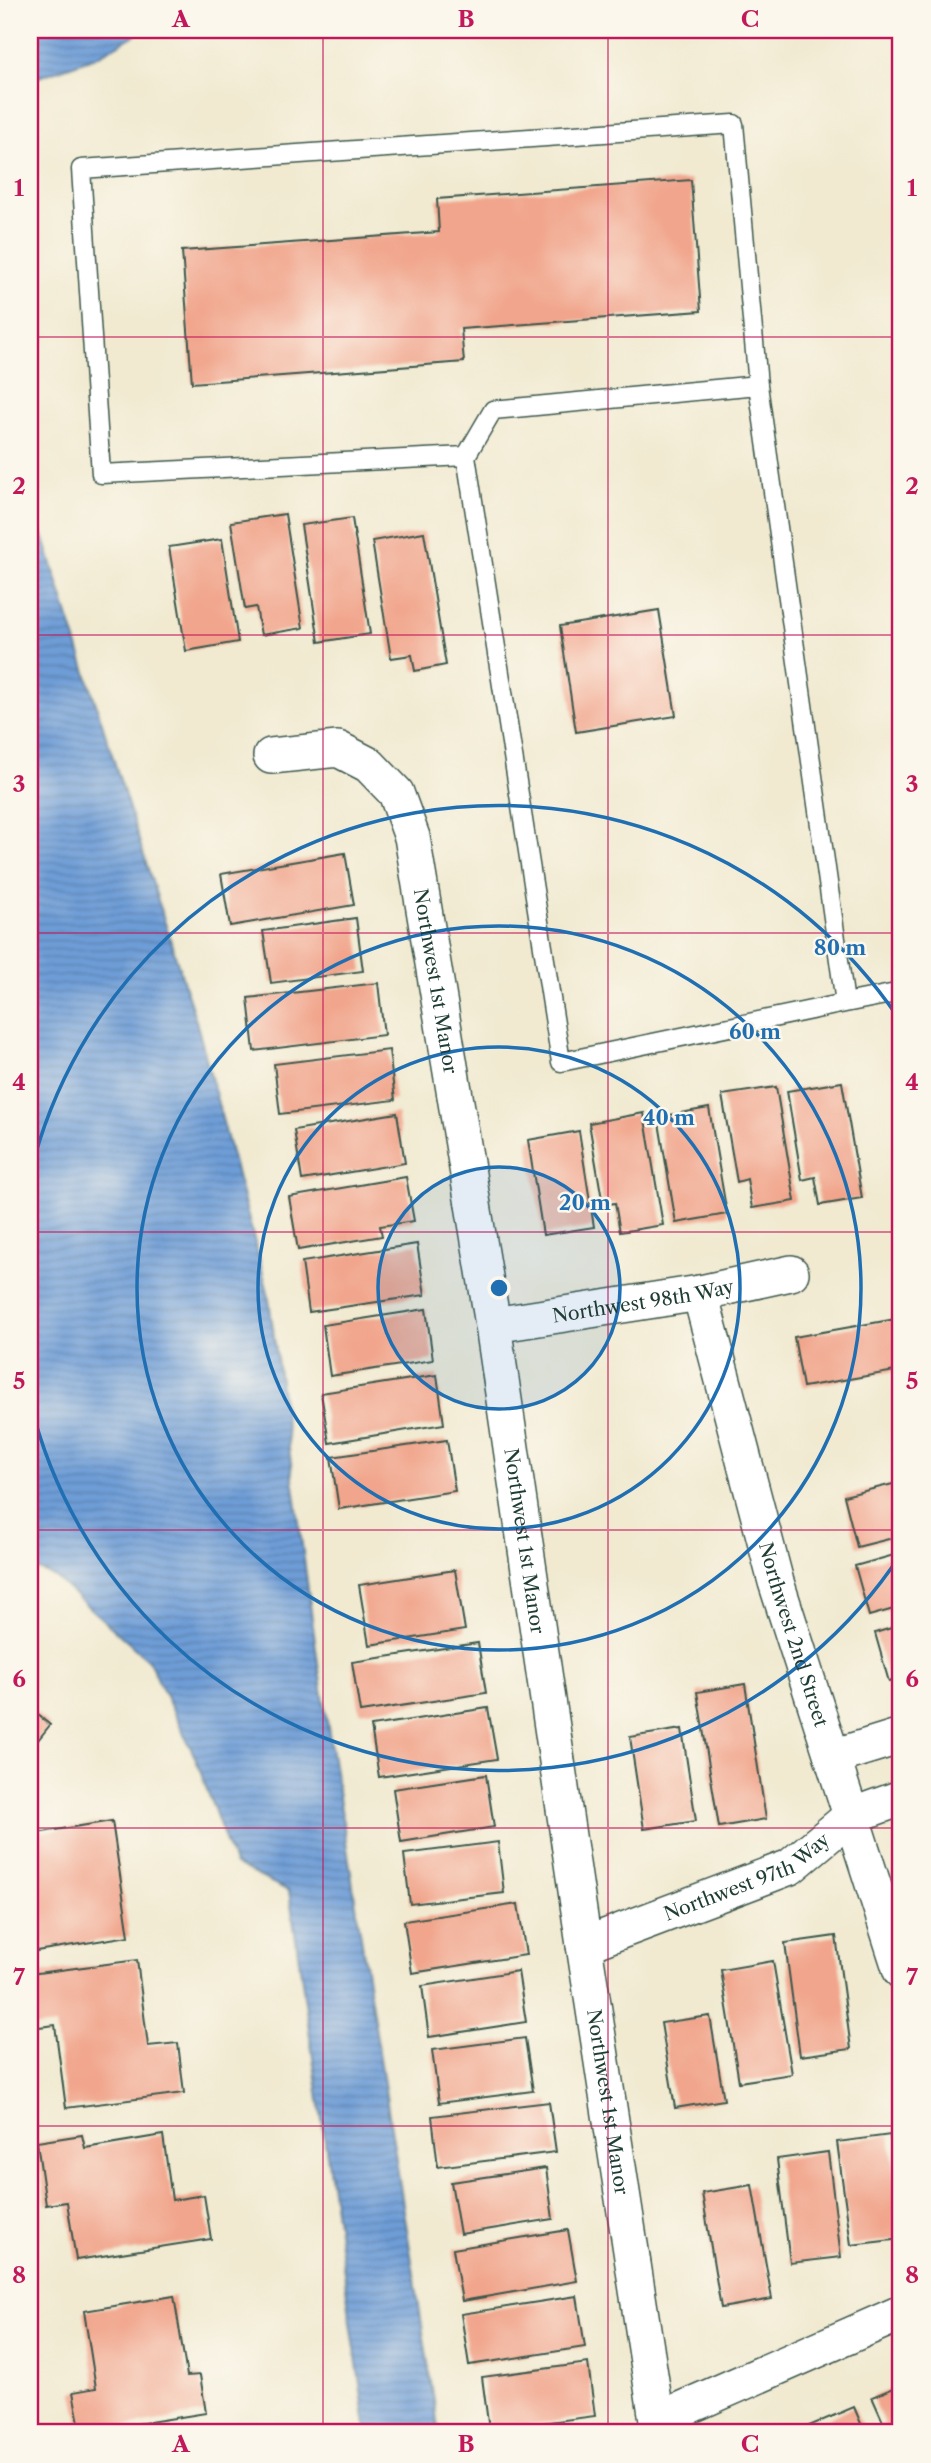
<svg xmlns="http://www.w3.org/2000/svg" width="931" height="2463" viewBox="0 0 931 2463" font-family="'Libre Caslon Text',serif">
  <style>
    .water { fill: url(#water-rules); stroke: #466d86; stroke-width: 2 }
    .building { fill: #f1a58c }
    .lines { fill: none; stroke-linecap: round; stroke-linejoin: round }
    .service-casing { stroke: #3e574c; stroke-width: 21 }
    .minor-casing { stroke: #3e574c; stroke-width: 38 }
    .service { stroke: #fff; stroke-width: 18 }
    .minor { stroke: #fff; stroke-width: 35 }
    .grid { fill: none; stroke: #c2185b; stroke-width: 2; stroke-opacity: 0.55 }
    .ring { fill: none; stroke: #1f6fb2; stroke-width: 3.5 }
    .labels { text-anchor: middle; stroke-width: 5; stroke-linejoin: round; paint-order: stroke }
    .street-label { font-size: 19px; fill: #1f3d34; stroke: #fbf7ec }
    .centre { fill: #1f6fb2; stroke: #fbf7ec; stroke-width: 3.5 }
    .ring-label { font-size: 21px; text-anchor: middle; font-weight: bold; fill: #1f6fb2; stroke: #fbf7ec; stroke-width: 5; stroke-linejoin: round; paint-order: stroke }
    .neatline { fill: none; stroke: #c2185b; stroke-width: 2.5 }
    .grid-label { font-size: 23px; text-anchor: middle; font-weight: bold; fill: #c2185b }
  </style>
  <defs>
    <pattern id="water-rules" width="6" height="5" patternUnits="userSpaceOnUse" patternTransform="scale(1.75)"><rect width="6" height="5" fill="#6e9dd7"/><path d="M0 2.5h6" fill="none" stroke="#5a81af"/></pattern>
  </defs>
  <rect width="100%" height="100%" fill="#fbf7ec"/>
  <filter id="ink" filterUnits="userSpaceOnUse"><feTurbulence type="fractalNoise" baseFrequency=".0143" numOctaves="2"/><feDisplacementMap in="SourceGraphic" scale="14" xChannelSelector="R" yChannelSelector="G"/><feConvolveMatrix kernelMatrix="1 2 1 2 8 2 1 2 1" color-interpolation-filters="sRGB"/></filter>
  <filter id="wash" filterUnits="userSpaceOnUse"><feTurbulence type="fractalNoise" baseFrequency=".00686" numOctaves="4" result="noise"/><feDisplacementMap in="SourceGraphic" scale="28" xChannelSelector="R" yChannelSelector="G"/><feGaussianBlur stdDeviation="1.57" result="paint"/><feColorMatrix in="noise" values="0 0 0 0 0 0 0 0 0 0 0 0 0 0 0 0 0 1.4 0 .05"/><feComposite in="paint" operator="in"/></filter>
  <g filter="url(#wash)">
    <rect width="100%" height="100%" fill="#f1ead1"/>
    <path class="water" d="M 30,30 L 135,30 L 135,35 L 96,57 L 30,80 Z
      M 30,502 L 39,523 L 197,1024 L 268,1292 L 318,1663 L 439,2433 L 367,2433 L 289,1891 L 234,1864 L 195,1757 L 149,1661 L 55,1577 L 30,1566 Z"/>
    <g id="blocks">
      <path class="building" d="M 691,180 L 701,311 L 461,329 L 464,362 L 192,383 L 182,251 L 439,232 L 437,199 Z
        M 285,514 L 303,628 L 261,635 L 256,607 L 245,609 L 231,522 Z
        M 352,518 L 370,634 L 319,642 L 301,525 Z
        M 424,532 L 446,665 L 415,671 L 412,655 L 391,658 L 372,541 Z
        M 222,539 L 238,642 L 186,651 L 169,547 Z
        M 659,610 L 676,716 L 576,732 L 560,626 Z
        M 345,853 L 354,905 L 230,926 L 221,874 Z
        M 356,918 L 363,971 L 271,983 L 263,931 Z
        M 378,983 L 384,1035 L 254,1051 L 248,998 Z
        M 389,1050 L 395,1100 L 280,1114 L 274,1064 Z
        M 842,1082 L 862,1198 L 820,1205 L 815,1177 L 802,1180 L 787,1091 Z
        M 776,1087 L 795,1201 L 752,1208 L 747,1179 L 737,1182 L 722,1095 Z
        M 709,1108 L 727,1214 L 676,1223 L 658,1117 Z
        M 397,1113 L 405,1163 L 302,1180 L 294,1130 Z
        M 644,1113 L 663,1225 L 620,1232 L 615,1203 L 603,1205 L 589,1123 Z
        M 579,1131 L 594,1227 L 543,1235 L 528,1140 Z
        M 406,1177 L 414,1221 L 380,1226 L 382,1236 L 298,1250 L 289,1197 Z
        M 417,1244 L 425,1295 L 309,1312 L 302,1262 Z
        M 426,1309 L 433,1360 L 330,1376 L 323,1325 Z
        M 896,1319 L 901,1351 L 901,1370 L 803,1387 L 794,1337 Z
        M 437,1375 L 444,1424 L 329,1443 L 321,1393 Z
        M 447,1440 L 455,1491 L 339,1509 L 331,1457 Z
        M 901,1482 L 901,1536 L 857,1547 L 844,1496 Z
        M 901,1553 L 901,1607 L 869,1616 L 855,1566 Z
        M 455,1570 L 465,1630 L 369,1645 L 359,1585 Z
        M 901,1625 L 901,1678 L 889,1682 L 875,1633 Z
        M 478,1643 L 486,1693 L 360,1712 L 352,1662 Z
        M 745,1684 L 766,1819 L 719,1827 L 697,1692 Z
        M 30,1708 L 50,1725 L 30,1750 Z
        M 488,1708 L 497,1759 L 379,1777 L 371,1726 Z
        M 682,1729 L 696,1821 L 644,1829 L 630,1737 Z
        M 486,1775 L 494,1827 L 401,1842 L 393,1789 Z
        M 112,1821 L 129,1936 L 30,1952 L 30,1872 L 33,1871 L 30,1834 Z
        M 498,1842 L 504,1893 L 410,1904 L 404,1854 Z
        M 518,1904 L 526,1955 L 412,1973 L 404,1921 Z
        M 836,1936 L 851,2049 L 800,2056 L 785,1943 Z
        M 137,1960 L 148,2046 L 178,2043 L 184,2093 L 66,2108 L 55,2025 L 30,2028 L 30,1974 Z
        M 773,1961 L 792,2074 L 739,2082 L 721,1970 Z
        M 518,1971 L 526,2022 L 429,2037 L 422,1986 Z
        M 710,2016 L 724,2100 L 675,2108 L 661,2023 Z
        M 525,2038 L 533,2091 L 439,2103 L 432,2050 Z
        M 549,2102 L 556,2152 L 438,2167 L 432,2116 Z
        M 82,2135 L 85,2148 L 163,2135 L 172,2200 L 204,2195 L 211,2239 L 76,2260 L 67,2202 L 46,2205 L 37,2142 Z
        M 890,2135 L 901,2222 L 901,2239 L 851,2245 L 837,2142 Z
        M 828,2152 L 841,2257 L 790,2263 L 777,2159 Z
        M 546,2168 L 553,2219 L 460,2234 L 451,2182 Z
        M 752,2185 L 772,2299 L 721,2308 L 702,2193 Z
        M 568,2230 L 577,2281 L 462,2301 L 453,2249 Z
        M 174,2296 L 187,2376 L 200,2375 L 206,2413 L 81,2433 L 73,2392 L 96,2388 L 84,2311 Z
        M 577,2296 L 585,2347 L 469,2365 L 461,2314 Z
        M 588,2363 L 595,2416 L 489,2430 L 482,2377 Z
        M 901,2385 L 901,2433 L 880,2433 L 877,2428 L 884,2424 L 872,2397 Z
        M 854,2407 L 865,2433 L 812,2433 L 809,2426 Z"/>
    </g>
  </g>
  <g filter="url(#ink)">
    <use href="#blocks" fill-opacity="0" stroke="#3e574c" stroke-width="2"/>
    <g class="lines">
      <g class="service-casing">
        <path id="service" d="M 758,385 L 493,410 L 466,456 L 101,474 L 81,169 L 734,124 L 758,385 L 845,1003 L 901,992
          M 466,456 L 561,1062 L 845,1003"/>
      </g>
      <g class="minor-casing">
        <g id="minor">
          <path id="s1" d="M 271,756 L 338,749 L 369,765 L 396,793 L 412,837 L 493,1325 L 584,1945 L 659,2433"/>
          <path id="s2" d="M 700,1293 L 776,1582 L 901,1971"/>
          <path id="s3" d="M 493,1325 L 700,1293 L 791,1273"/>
          <path d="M 833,1757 L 901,1736"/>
          <path id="s4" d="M 584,1945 L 790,1867 L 851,1816 L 901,1798"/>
          <path d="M 657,2420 L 901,2313"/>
        </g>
      </g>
      <use href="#service" class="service"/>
      <use href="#minor" class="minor"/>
    </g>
  </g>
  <path class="grid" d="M 323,30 L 323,2433M 608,30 L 608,2433M 30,337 L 901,337M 30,635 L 901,635M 30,933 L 901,933M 30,1232 L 901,1232M 30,1530 L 901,1530M 30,1828 L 901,1828M 30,2126 L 901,2126"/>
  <circle cx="499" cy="1288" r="121" fill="#1f6fb2" fill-opacity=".12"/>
  <g class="ring">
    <circle cx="499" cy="1288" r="121"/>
    <circle cx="499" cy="1288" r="241"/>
    <circle cx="499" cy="1288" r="362"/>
    <path d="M901 1554A482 482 0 0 1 30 1401M30 1175A482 482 0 0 1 901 1022"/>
  </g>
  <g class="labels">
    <g class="street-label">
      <text dy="7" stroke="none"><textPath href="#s1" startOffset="334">Northwest 1st Manor</textPath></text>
      <text dy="7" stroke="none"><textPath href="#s3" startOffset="152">Northwest 98th Way</textPath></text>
      <text dy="7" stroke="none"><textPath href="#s1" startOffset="901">Northwest 1st Manor</textPath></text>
      <text dy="7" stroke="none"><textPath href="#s2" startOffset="354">Northwest 2nd Street</textPath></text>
      <text dy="7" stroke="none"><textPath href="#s4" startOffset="177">Northwest 97th Way</textPath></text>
      <text dy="7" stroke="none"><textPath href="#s1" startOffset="1468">Northwest 1st Manor</textPath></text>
    </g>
  </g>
  <circle cx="499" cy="1288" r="10" class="centre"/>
  <g class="ring-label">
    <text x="840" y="955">80 m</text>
    <text x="755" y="1039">60 m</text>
    <text x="669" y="1125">40 m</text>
    <text x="585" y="1210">20 m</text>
  </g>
  <rect width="931" height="2463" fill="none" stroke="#fbf7ec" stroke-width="77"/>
  <rect x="38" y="38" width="854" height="2386" class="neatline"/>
  <g class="grid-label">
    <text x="181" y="27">A</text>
    <text x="466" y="27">B</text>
    <text x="750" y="27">C</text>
    <text x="19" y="196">1</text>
    <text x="912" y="196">1</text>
    <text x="19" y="494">2</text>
    <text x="912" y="494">2</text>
    <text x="19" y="792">3</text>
    <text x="912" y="792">3</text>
    <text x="19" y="1090">4</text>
    <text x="912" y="1090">4</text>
    <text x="19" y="1389">5</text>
    <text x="912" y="1389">5</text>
    <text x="19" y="1687">6</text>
    <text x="912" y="1687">6</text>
    <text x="19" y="1985">7</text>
    <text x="912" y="1985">7</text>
    <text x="19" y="2283">8</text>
    <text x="912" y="2283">8</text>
    <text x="181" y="2452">A</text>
    <text x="466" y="2452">B</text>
    <text x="750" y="2452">C</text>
  </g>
</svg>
